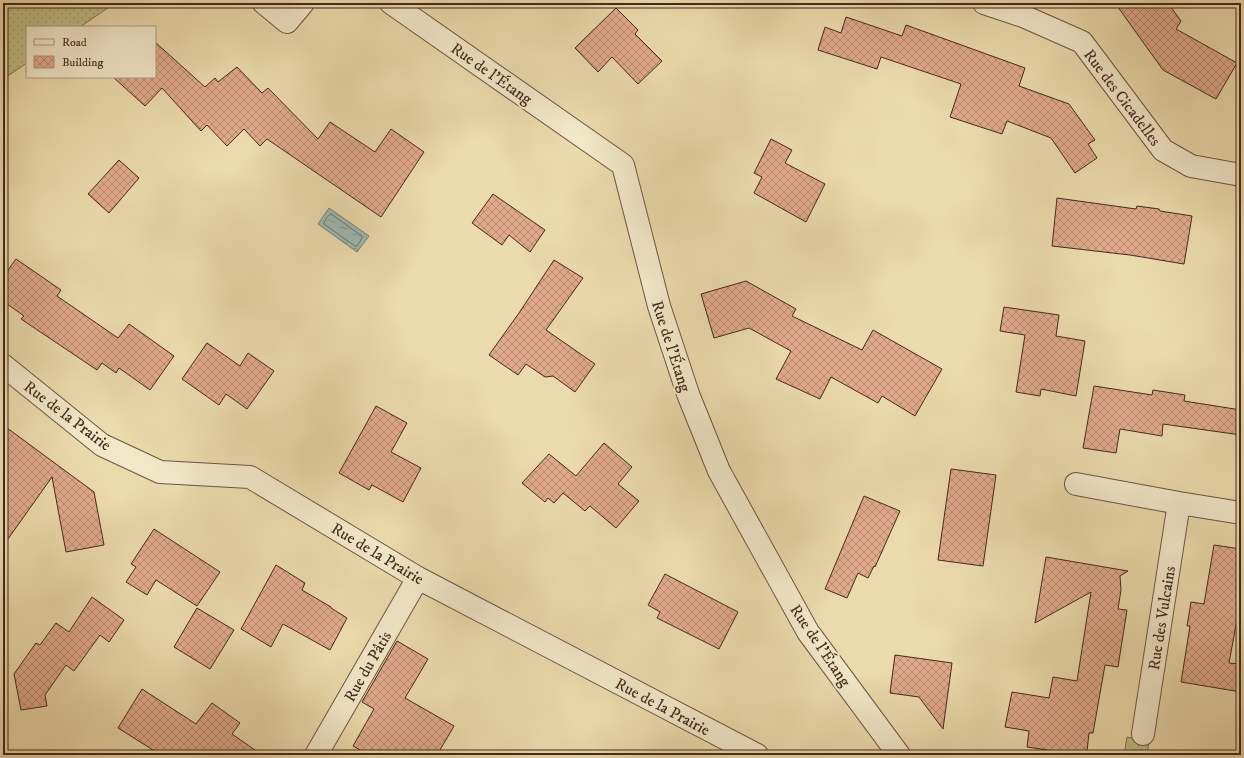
<svg xmlns="http://www.w3.org/2000/svg" width="1244" height="758" viewBox="0 0 1244 758" font-family="'IM FELL DW Pica',serif">
  <style>
    .grass { fill: url(#grass-dots); stroke: #827350 }
    .water { fill: url(#water-ripples); stroke: #787f76 }
    .lines { fill: none; stroke-linecap: round; stroke-linejoin: round }
    .shore { stroke: #707168; stroke-width: 1 }
    .building { fill: url(#building-cross-hatch); stroke: #44291d }
    .minor-casing { stroke: #6e5541; stroke-width: 24 }
    .minor { stroke: #f2e7c9; stroke-width: 22 }
    .labels { text-anchor: middle; stroke-width: 4; stroke-linejoin: round; paint-order: stroke }
    .street-label { font-size: 16px; fill: #44291d; stroke: #f2e7c9 }
  </style>
  <defs>
    <pattern id="grass-dots" width="8" height="8" patternUnits="userSpaceOnUse"><rect width="8" height="8" fill="#c0bd84"/><path d="M2 2h.1M6 6h.1" fill="none" stroke="#a6a272" stroke-width="1.8" stroke-linecap="round"/></pattern>
    <pattern id="water-ripples" width="26" height="14" patternUnits="userSpaceOnUse"><rect width="26" height="14" fill="#9bb9b2"/><path d="M2 4q2-2 4 0t4 0M15 11q2-2 4 0t4 0" fill="none" stroke="#809690"/></pattern>
    <pattern id="building-cross-hatch" width="8" height="8" patternUnits="userSpaceOnUse"><rect width="8" height="8" fill="#e1aa8b"/><path d="M0 0l8 8M0 8l8-8" fill="none" stroke="#b88a71"/></pattern>
  </defs>
  <rect width="100%" height="100%" fill="#ebdaac"/>
  <filter id="stains"><feTurbulence type="fractalNoise" baseFrequency=".005" numOctaves="4"/><feColorMatrix values="0 0 0 0 .2 0 0 0 0 .09 0 0 0 0 .02 0 0 0 .5 -.17"/></filter>
  <radialGradient id="worn" r=".72"><stop offset=".6" stop-color="#630" stop-opacity="0"/><stop offset="1" stop-color="#630" stop-opacity=".3"/></radialGradient>
  <path class="grass" d="M 3,3 L 115,3 L 80,27 L 27,27 L 27,63 L 3,79 Z
    M 1127,737 L 1149,742 L 1147,755 L 1124,755 Z"/>
  <path class="water" d="M 732,3 L 751,3 L 752,5 L 737,8 Z
    M 329,208 L 369,236 L 357,252 L 318,224 Z"/>
  <g class="lines">
    <path class="shore" d="M 331,214 L 362,236 L 362,238 L 357,246 L 355,246 L 324,224 C 324,221 328,215 331,214 Z"/>
  </g>
  <path class="building" d="M 1115,3 L 1168,3 L 1181,21 L 1176,29 L 1237,63 L 1216,99 L 1163,70 Z
    M 616,8 L 638,30 L 635,34 L 662,61 L 638,84 L 612,57 L 598,72 L 575,48 Z
    M 846,17 L 902,36 L 906,25 L 1025,68 L 1019,86 L 1069,104 L 1095,140 L 1088,144 L 1097,158 L 1075,173 L 1051,138 L 1007,121 L 1002,134 L 950,117 L 961,84 L 881,57 L 877,69 L 818,50 L 825,27 L 841,33 Z
    M 155,42 L 205,87 L 215,78 L 218,82 L 237,67 L 262,93 L 268,88 L 318,139 L 330,122 L 375,152 L 391,129 L 424,152 L 381,217 L 267,139 L 260,146 L 244,129 L 227,146 L 207,125 L 201,131 L 162,88 L 145,106 L 113,77 L 155,77 Z
    M 771,139 L 792,150 L 785,163 L 825,184 L 806,222 L 754,193 L 762,177 L 754,173 Z
    M 119,160 L 139,178 L 109,213 L 88,194 Z
    M 493,194 L 545,230 L 530,252 L 509,235 L 502,245 L 472,223 Z
    M 1057,198 L 1136,209 L 1137,206 L 1159,209 L 1160,211 L 1192,216 L 1184,264 L 1130,255 L 1052,246 Z
    M 16,259 L 61,290 L 57,296 L 118,338 L 129,324 L 174,356 L 150,390 L 119,368 L 116,373 L 102,363 L 97,370 L 21,319 L 24,316 L 3,301 L 3,277 Z
    M 554,260 L 583,278 L 546,330 L 595,364 L 575,392 L 553,376 L 545,377 L 526,364 L 518,375 L 489,355 L 519,313 Z
    M 746,281 L 796,309 L 792,316 L 862,350 L 873,330 L 942,369 L 915,416 L 882,396 L 878,403 L 831,377 L 820,399 L 776,379 L 791,351 L 749,328 L 714,338 L 701,294 Z
    M 1004,307 L 1059,315 L 1056,336 L 1085,341 L 1076,396 L 1041,389 L 1040,396 L 1016,392 L 1025,335 L 1000,331 Z
    M 207,343 L 240,366 L 248,353 L 274,371 L 247,409 L 226,394 L 219,405 L 182,379 Z
    M 1094,386 L 1152,395 L 1153,390 L 1185,395 L 1184,401 L 1241,410 L 1241,435 L 1163,424 L 1162,436 L 1120,429 L 1116,453 L 1083,448 Z
    M 376,406 L 407,423 L 391,452 L 421,468 L 403,502 L 372,485 L 369,490 L 339,473 Z
    M 3,425 L 94,492 L 104,545 L 66,552 L 52,477 L 3,546 Z
    M 604,443 L 632,467 L 618,484 L 639,501 L 616,528 L 590,506 L 585,511 L 563,493 L 554,503 L 548,498 L 545,502 L 522,483 L 549,454 L 576,476 Z
    M 951,469 L 996,475 L 983,566 L 938,560 Z
    M 864,496 L 900,511 L 875,567 L 874,566 L 868,578 L 858,573 L 847,598 L 825,589 Z
    M 154,529 L 220,572 L 197,606 L 156,580 L 147,595 L 126,582 L 136,567 L 131,564 Z
    M 1214,545 L 1241,549 L 1241,598 L 1229,663 L 1241,664 L 1241,692 L 1181,682 L 1190,626 L 1187,626 L 1191,602 L 1204,604 Z
    M 1046,557 L 1128,571 L 1120,576 L 1121,590 L 1118,609 L 1127,610 L 1118,667 L 1105,665 L 1093,733 L 1089,733 L 1087,751 L 1083,751 L 1082,755 L 1027,747 L 1029,731 L 1005,727 L 1012,692 L 1049,698 L 1053,677 L 1077,681 L 1091,592 L 1035,623 Z
    M 276,565 L 305,583 L 302,590 L 331,607 L 331,608 L 347,618 L 330,650 L 283,624 L 271,647 L 241,629 Z
    M 665,574 L 738,612 L 719,649 L 657,618 L 660,612 L 648,605 Z
    M 92,597 L 124,620 L 109,642 L 100,635 L 74,671 L 66,665 L 45,695 L 47,706 L 21,710 L 14,674 L 36,643 L 40,645 L 56,623 L 69,632 Z
    M 197,608 L 234,630 L 210,669 L 174,647 Z
    M 397,641 L 428,659 L 405,698 L 454,726 L 437,755 L 369,755 L 353,746 L 374,709 L 362,702 Z
    M 895,655 L 952,663 L 943,729 L 919,697 L 890,693 Z
    M 142,689 L 196,724 L 212,703 L 240,723 L 232,734 L 262,755 L 161,755 L 118,728 Z"/>
  <g class="lines">
    <g class="minor-casing">
      <path id="minor" d="M 264,3 L 287,22 L 303,3
        M 391,3 L 623,165 L 659,306 L 688,394 L 719,471 L 808,632 L 899,755
        M 984,3 L 1023,16 L 1082,42 L 1163,150 L 1191,166 L 1241,175
        M 3,365 L 102,445 L 160,472 L 250,477 L 418,578 L 757,755
        M 1076,484 L 1179,503 L 1241,513
        M 1143,734 L 1179,503
        M 316,755 L 418,578"/>
    </g>
    <use href="#minor" class="minor"/>
  </g>
  <g class="labels">
    <g class="street-label">
      <text transform="translate(492 73) rotate(35)" y="6">Rue de l'Étang</text>
      <text transform="translate(1123 97) rotate(53)" y="6">Rue des Cicadelles</text>
      <text transform="translate(672 346) rotate(72)" y="6">Rue de l'Étang</text>
      <text transform="translate(68 415) rotate(37)" y="6">Rue de la Prairie</text>
      <text transform="translate(378 553) rotate(31)" y="6">Rue de la Prairie</text>
      <text transform="translate(1161 618) rotate(-81)" y="6">Rue des Vulcains</text>
      <text transform="translate(821 645) rotate(56)" y="6">Rue de l'Étang</text>
      <text transform="translate(367 666) rotate(-60)" y="6">Rue du Pâtis</text>
      <text transform="translate(663 706) rotate(28)" y="6">Rue de la Prairie</text>
    </g>
  </g>
  <rect width="1244" height="758" fill="none" stroke="#ebdaac" stroke-width="16"/>
  <rect x="4" y="4" width="1236" height="750" fill="none" stroke="#44291d" stroke-width="2"/>
  <rect x="8" y="8" width="1228" height="742" fill="none" stroke="#44291d"/>
  <rect x="26" y="26" width="130" height="52" fill="#f2e7c9" stroke="#ac9b84"/>
  <rect x="34" y="39" width="20" height="6" fill="#f2e7c9" stroke="#ac9b84"/>
  <text x="62" y="46" font-size="12" fill="#44291d">Road</text>
  <rect x="34" y="56" width="20" height="12" fill="url(#building-cross-hatch)" stroke="#ac9b84"/>
  <text x="62" y="66" font-size="12" fill="#44291d">Building</text>
  <rect width="100%" height="100%" filter="url(#stains)"/>
  <rect width="100%" height="100%" fill="url(#worn)"/>
</svg>
